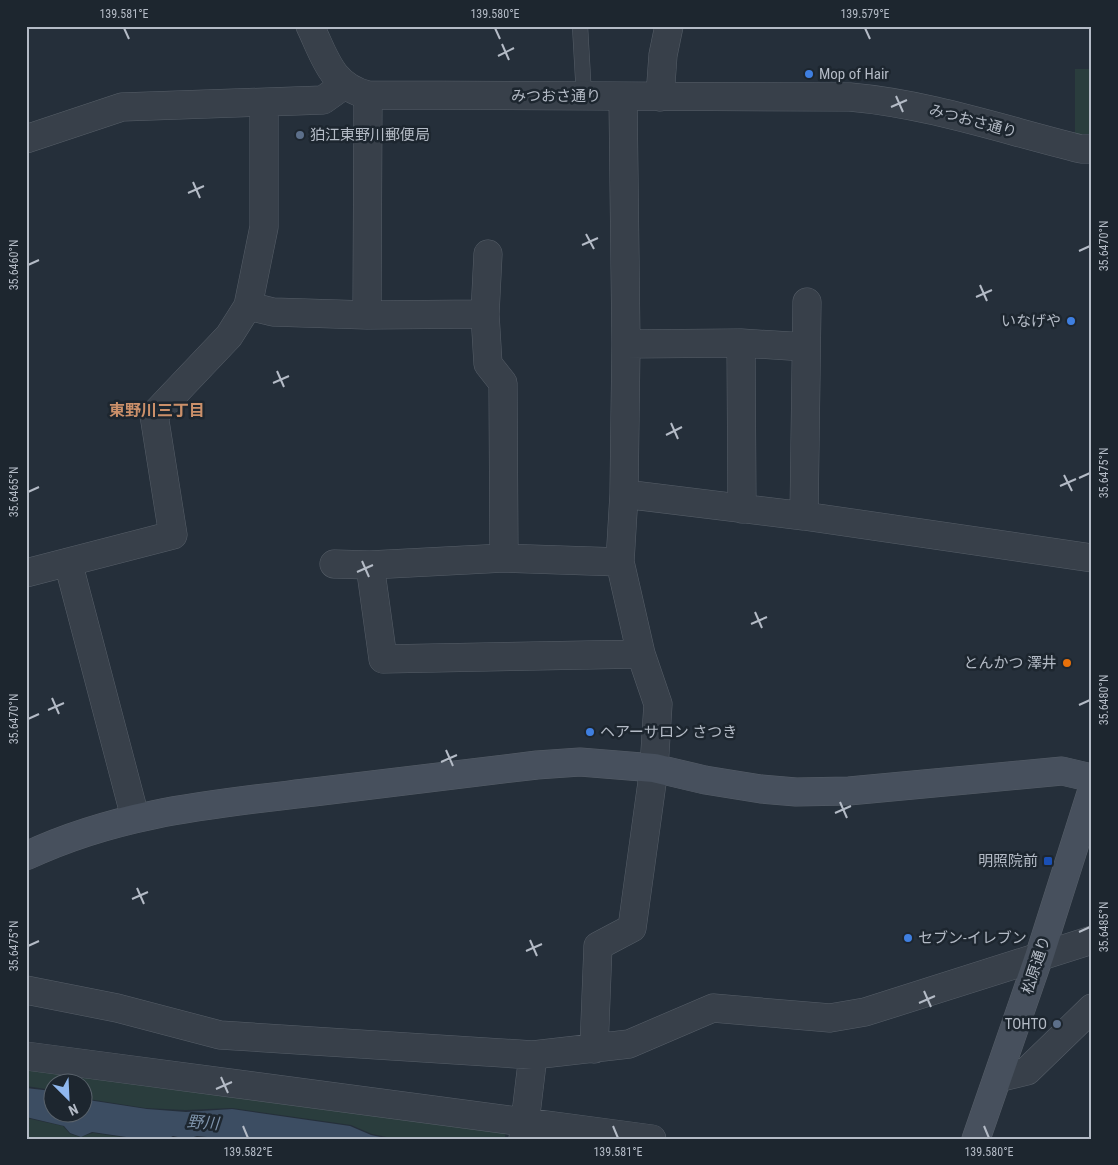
<svg xmlns="http://www.w3.org/2000/svg" width="1118" height="1165" viewBox="0 0 1118 1165" font-family="'Roboto Condensed','Noto Sans JP',sans-serif">
  <style>
    .green { fill: #2a3d3d }
    .water { fill: #3c4d62 }
    .lines { fill: none; stroke-linecap: round; stroke-linejoin: round }
    .lane-casing { stroke: #565e68; stroke-width: 16 }
    .street-casing { stroke: #565e68; stroke-width: 29 }
    .secondary-casing { stroke: #565e68; stroke-width: 29 }
    .lane { stroke: #38404a; stroke-width: 15 }
    .street { stroke: #38404a; stroke-width: 28 }
    .secondary { stroke: #47505d; stroke-width: 28 }
    .ticks { fill: none; stroke: #b4bbc6; stroke-width: 2 }
    .shop-dot { fill: #3f7fe0; stroke: #1d262f; stroke-width: 2 }
    .service-dot { fill: #5c6f8a; stroke: #1d262f; stroke-width: 2 }
    .food-dot { fill: #e8710a; stroke: #1d262f; stroke-width: 2 }
    .transit-dot { fill: #1a4fb4; stroke: #1d262f; stroke-width: 2 }
    .labels { text-anchor: middle; stroke-width: 5; stroke-linejoin: round; paint-order: stroke }
    .poi-label { font-size: 15px; fill: #b4bbc6; stroke: #1d262f; text-anchor: start }
    .street-label { font-size: 15px; fill: #b4bbc6; stroke: #1d262f }
    .neighbourhood-label { font-size: 16px; font-weight: bold; fill: #cb906a; stroke: #1d262f }
    .water-label { font-size: 16px; font-style: italic; fill: #7e93ab; stroke: #1d262f }
    .neatline { fill: none; stroke: #b4bbc6; stroke-width: 2 }
    .ticks-label { font-size: 12px; text-anchor: middle; fill: #b4bbc6 }
  </style>
  <rect width="100%" height="100%" fill="#252f3a"/>
  <path class="green" d="M 1075,69 L 1092,69 L 1092,134 L 1075,134 Z
    M 26,1064 L 506,1125 L 505,1139 L 396,1139 L 372,1134 L 351,1125 L 232,1108 L 185,1110 L 145,1108 L 88,1099 L 83,1094 L 82,1082 L 52,1082 L 52,1090 L 26,1086 Z
    M 26,1118 L 63,1126 L 70,1134 L 80,1137 L 93,1133 L 136,1139 L 26,1139 Z"/>
  <path class="water" d="M 26,1088 L 52,1091 L 52,1112 L 82,1112 L 83,1096 L 88,1100 L 147,1109 L 186,1112 L 232,1109 L 350,1126 L 371,1135 L 390,1139 L 227,1139 L 197,1136 L 187,1139 L 173,1136 L 167,1139 L 140,1139 L 92,1132 L 81,1137 L 70,1133 L 64,1126 L 26,1117 Z"/>
  <g class="lines">
    <g class="lane-casing">
      <path id="lane" d="M 580,26 L 584,96"/>
    </g>
    <g class="street-casing">
      <path id="street" d="M 310,26 C 325,57 331,86 368,95 L 850,97 C 929,104 1004,130 1081,149 L 1092,149
        M 368,95 L 367,315 L 485,314 L 488,254
        M 660,97 L 663,55 L 669,26
        M 26,139 L 122,107 L 323,100 L 344,85
        M 248,306 L 264,227 L 264,103
        M 485,314 L 488,364 L 503,383 L 504,558
        M 741,343 L 742,509
        M 626,344 L 741,343 L 806,347
        M 624,494 L 804,516 L 1092,558
        M 804,516 L 807,302
        M 68,562 L 135,817
        M 334,564 L 370,565 L 504,558 L 620,562
        M 370,565 L 383,659 L 641,654
        M 26,573 L 173,535 L 154,415 L 229,336 L 248,306 L 273,312 L 367,315
        M 26,990 L 117,1008 L 220,1035 L 533,1055 L 523,1139
        M 594,1049 L 598,946 L 632,928 L 654,768 L 658,704 L 641,654 L 620,562 L 624,494 L 626,344 L 623,97
        M 533,1055 L 629,1044 L 713,1008 L 830,1018 L 865,1012 L 1092,940
        M 26,1056 L 652,1139
        M 998,1078 L 1027,1071 L 1092,1008"/>
    </g>
    <g class="secondary-casing">
      <path id="secondary" d="M 26,856 C 119,812 214,804 314,792 C 388,783 462,774 537,765 L 580,762 L 654,768 L 705,780 L 761,789 L 796,792 L 849,791 L 1062,771 L 1092,778
        M 976,1139 L 1039,957 L 1092,790"/>
    </g>
    <use href="#lane" class="lane"/>
    <use href="#street" class="street"/>
    <use href="#secondary" class="secondary"/>
  </g>
  <path class="ticks" d="M 124,28 L 129,39M 495,28 L 500,39M 865,28 L 870,39M 502,44 L 509,60M 498,56 L 514,48M 896,96 L 903,112M 891,107 L 907,100M 193,182 L 200,198M 188,193 L 204,186M 586,234 L 594,249M 582,245 L 598,238M 1079,251 L 1090,246M 28,265 L 39,260M 980,285 L 987,301M 976,297 L 992,290M 277,371 L 284,387M 273,383 L 289,376M 671,423 L 678,439M 666,435 L 682,427M 1064,475 L 1072,491M 1079,478 L 1090,473M 1060,486 L 1076,479M 28,492 L 39,487M 362,561 L 369,577M 357,572 L 373,565M 755,612 L 762,628M 751,624 L 767,617M 52,698 L 59,714M 1079,705 L 1090,700M 48,710 L 64,703M 28,719 L 39,714M 446,750 L 453,766M 441,762 L 457,755M 840,802 L 847,818M 835,813 L 851,806M 137,888 L 144,904M 132,899 L 148,892M 1079,932 L 1090,927M 530,940 L 537,956M 28,946 L 39,941M 526,951 L 542,944M 924,991 L 931,1007M 919,1003 L 935,996M 221,1077 L 228,1093M 216,1089 L 232,1082M 243,1126 L 248,1138M 613,1126 L 618,1138M 984,1126 L 989,1138"/>
  <g class="shop-dot">
    <circle cx="809" cy="74" r="5"/>
    <circle cx="1071" cy="321" r="5"/>
    <circle cx="590" cy="732" r="5"/>
    <circle cx="908" cy="938" r="5"/>
  </g>
  <g class="service-dot">
    <circle cx="300" cy="135" r="5"/>
    <circle cx="1057" cy="1024" r="5"/>
  </g>
  <circle class="food-dot" cx="1067" cy="663" r="5"/>
  <rect class="transit-dot" x="1043" y="856" width="10" height="10" rx="2.5"/>
  <g class="labels">
    <g class="poi-label">
      <text x="819" y="79">Mop of Hair</text>
      <text x="310" y="140">狛江東野川郵便局</text>
      <text x="1061" y="326" text-anchor="end">いなげや</text>
      <text x="1057" y="668" text-anchor="end">とんかつ 澤井</text>
      <text x="600" y="737">ヘアーサロン さつき</text>
      <text x="1038" y="866" text-anchor="end">明照院前</text>
      <text x="918" y="943">セブン-イレブン</text>
      <text x="1047" y="1029" text-anchor="end">TOHTO</text>
    </g>
    <g class="street-label">
      <text x="556" y="101">みつおさ通り</text>
      <text transform="translate(973 121) rotate(15)" y="5">みつおさ通り</text>
      <text transform="translate(1036 965) rotate(-72)" y="5">松原通り</text>
    </g>
    <g class="neighbourhood-label">
      <text x="157" y="416">東野川三丁目</text>
    </g>
    <g class="water-label">
      <text transform="translate(203 1122) rotate(4)" y="6">野川</text>
    </g>
  </g>
  <rect width="1118" height="1165" fill="none" stroke="#1d262f" stroke-width="55"/>
  <g transform="translate(68 1098) rotate(156)"><circle r="24" fill="#1d262f" stroke="#59626b"/>
  <path d="M0-4L9 19L0 12L-9 19Z" fill="#90b8ef"/>
  <text y="-8" font-size="14" font-weight="bold" text-anchor="middle" fill="#b4bbc6">N</text>
  </g>
  <rect x="28" y="28" width="1062" height="1110" class="neatline"/>
  <g class="ticks-label">
    <text x="124" y="18">139.581°E</text>
    <text x="495" y="18">139.580°E</text>
    <text x="865" y="18">139.579°E</text>
    <text transform="translate(1104 246) rotate(-90)" y="4">35.6470°N</text>
    <text transform="translate(14 265) rotate(-90)" y="4">35.6460°N</text>
    <text transform="translate(1104 473) rotate(-90)" y="4">35.6475°N</text>
    <text transform="translate(14 492) rotate(-90)" y="4">35.6465°N</text>
    <text transform="translate(1104 700) rotate(-90)" y="4">35.6480°N</text>
    <text transform="translate(14 719) rotate(-90)" y="4">35.6470°N</text>
    <text transform="translate(1104 927) rotate(-90)" y="4">35.6485°N</text>
    <text transform="translate(14 946) rotate(-90)" y="4">35.6475°N</text>
    <text x="248" y="1156">139.582°E</text>
    <text x="618" y="1156">139.581°E</text>
    <text x="989" y="1156">139.580°E</text>
  </g>
</svg>
